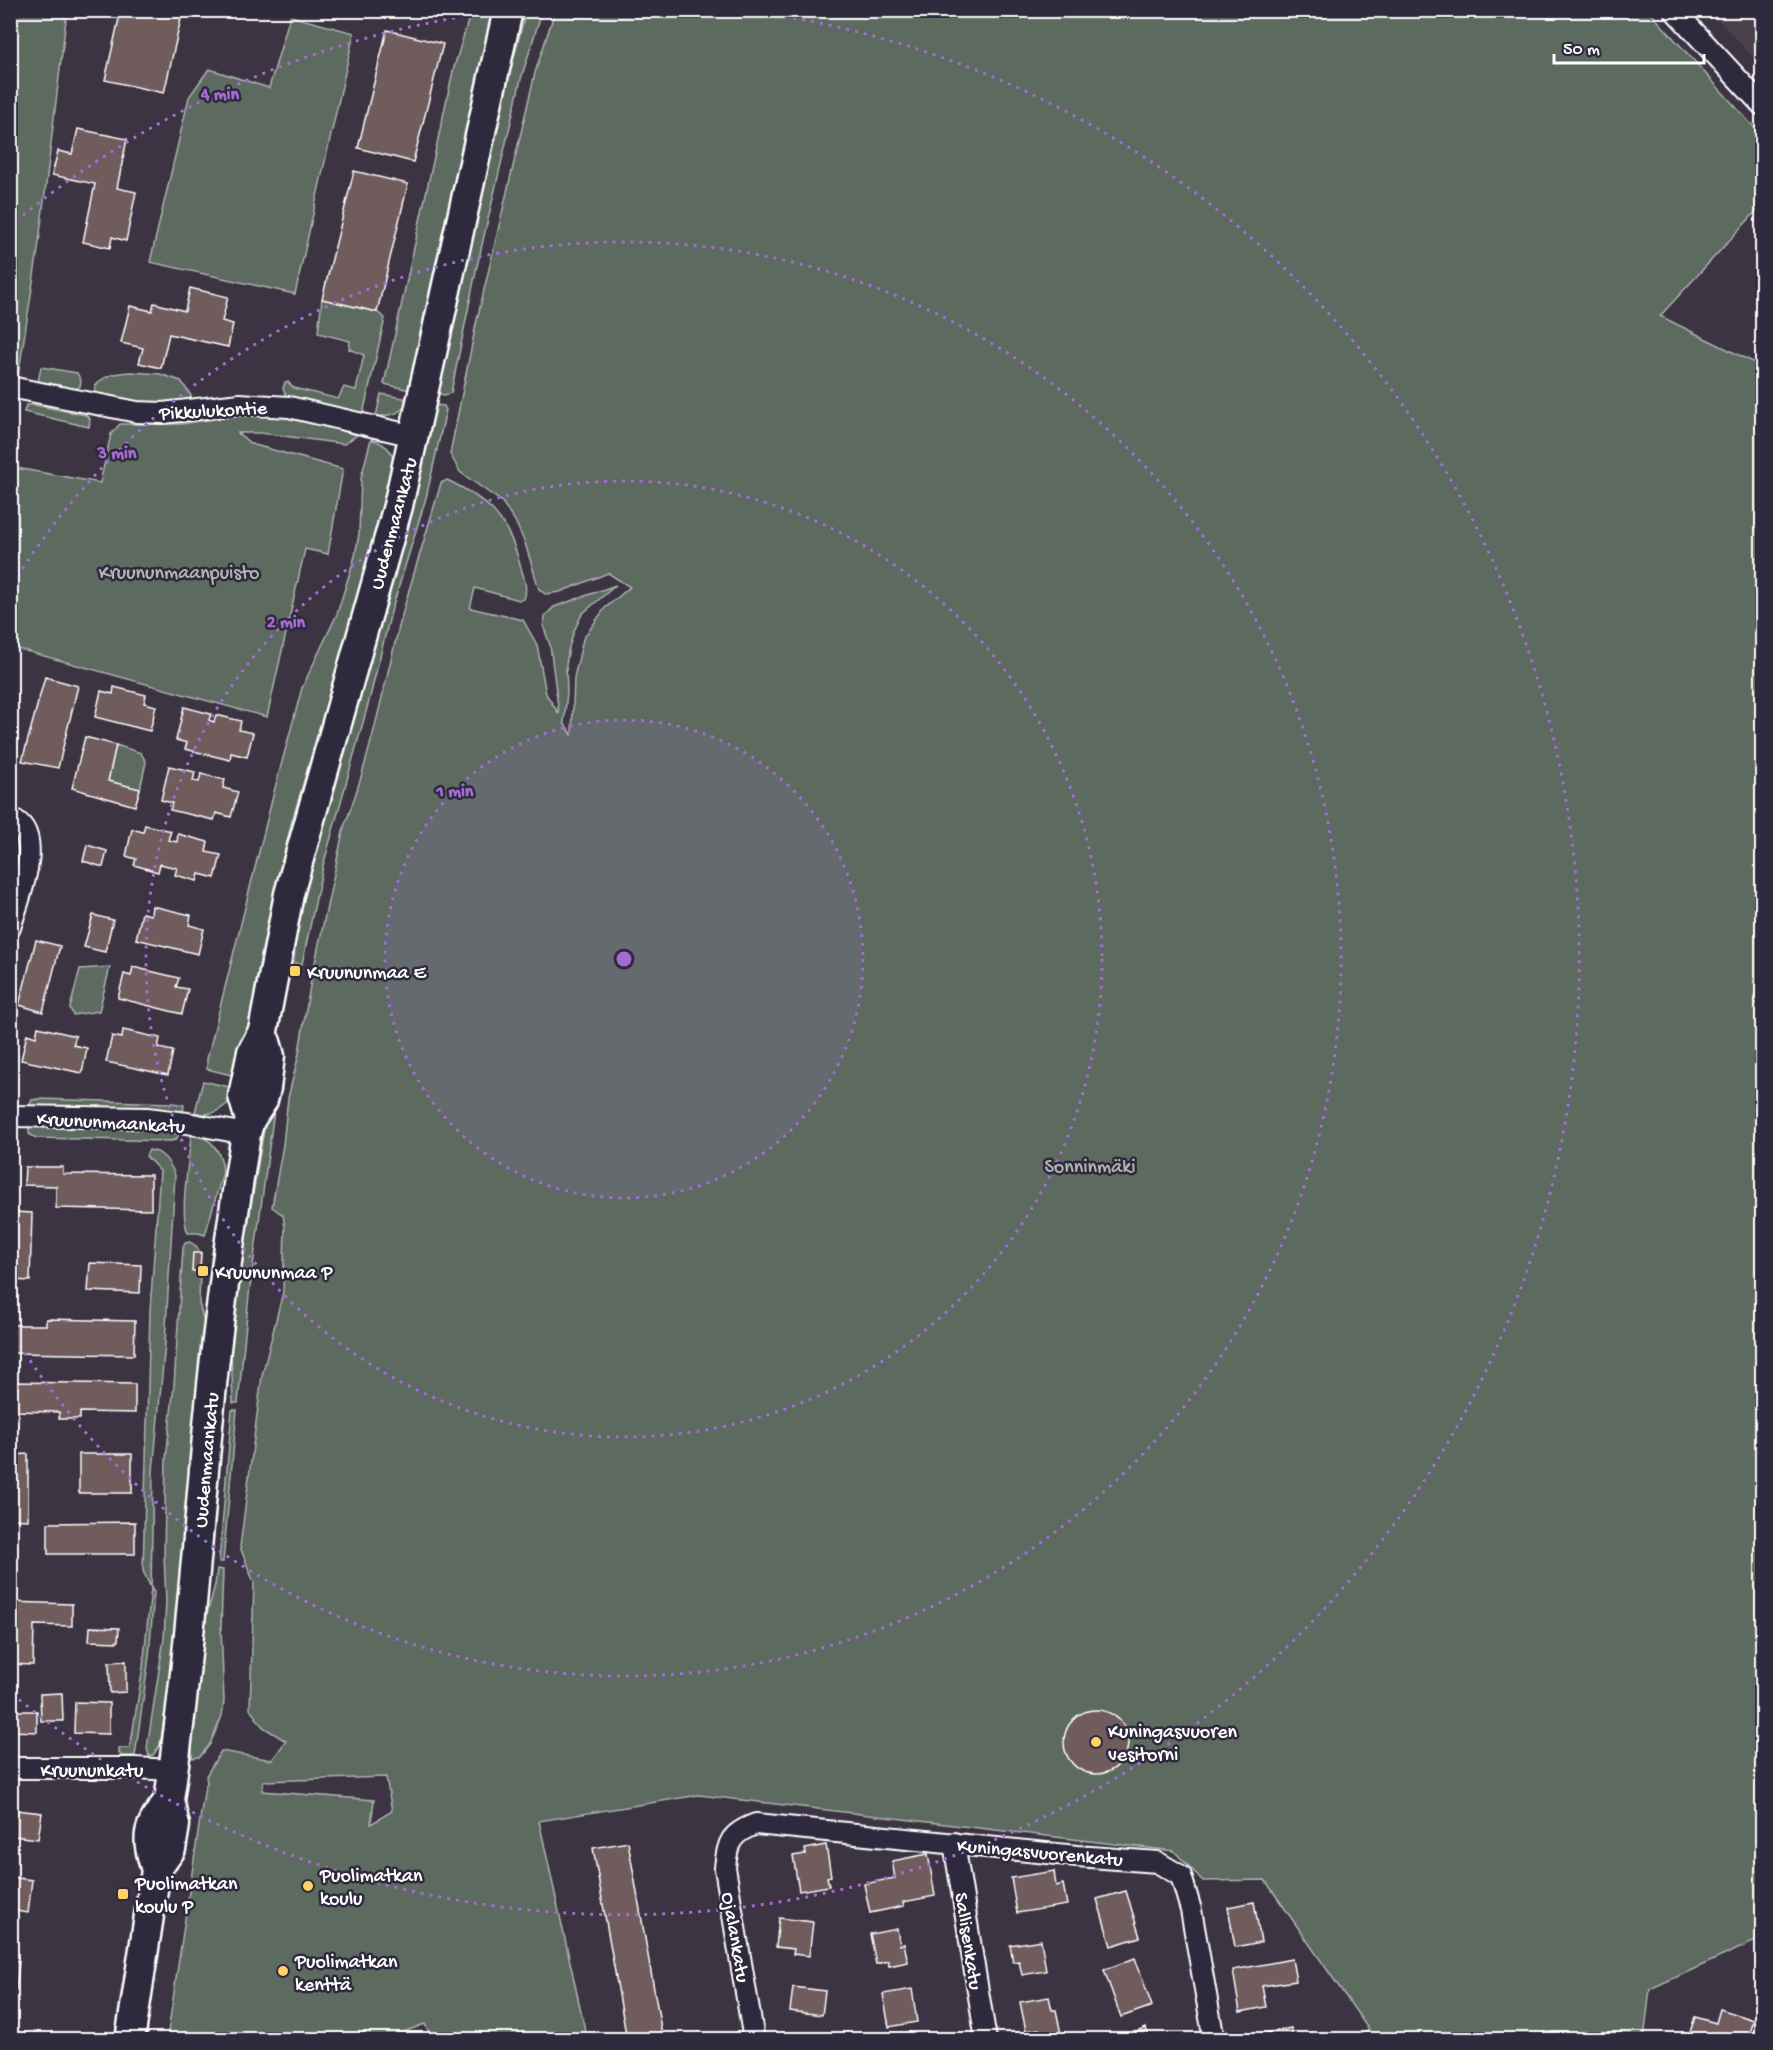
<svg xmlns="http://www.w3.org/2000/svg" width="1773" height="2050" viewBox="0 0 1773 2050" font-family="'Gochi Hand',sans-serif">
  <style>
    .built { fill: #4b404a }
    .green { fill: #5c6a61; stroke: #aeb4b0; stroke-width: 1.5; fill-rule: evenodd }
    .building { fill: #6f5b5c; stroke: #fff; stroke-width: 1.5 }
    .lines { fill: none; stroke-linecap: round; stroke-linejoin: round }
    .minor-casing { stroke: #fff; stroke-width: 24 }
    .secondary-casing { stroke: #fff; stroke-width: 33 }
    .minor { stroke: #2f2a3d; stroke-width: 20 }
    .secondary { stroke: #2f2a3d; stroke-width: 28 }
    .ring { fill: none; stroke: #a36bd2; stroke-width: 3; stroke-dasharray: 3 6 }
    .poi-dot { fill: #ffd166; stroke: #2f2a3d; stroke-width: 2 }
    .labels { text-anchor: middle; stroke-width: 5; stroke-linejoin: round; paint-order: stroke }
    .street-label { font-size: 20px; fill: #fff; stroke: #2f2a3d }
    .park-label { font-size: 20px; fill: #aeb4b0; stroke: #2f2a3d }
    .poi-label { font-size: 20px; fill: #fff; stroke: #2f2a3d; text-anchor: start }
    .centre { fill: #a36bd2; stroke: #2f2a3d; stroke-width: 3 }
    .ring-label { font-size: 18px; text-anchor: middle; font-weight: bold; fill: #a36bd2; stroke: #2f2a3d; stroke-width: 5; stroke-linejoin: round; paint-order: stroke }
  </style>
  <rect width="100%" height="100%" fill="#3c3443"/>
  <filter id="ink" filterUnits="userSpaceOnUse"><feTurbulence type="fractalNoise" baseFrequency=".0167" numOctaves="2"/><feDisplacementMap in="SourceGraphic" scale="12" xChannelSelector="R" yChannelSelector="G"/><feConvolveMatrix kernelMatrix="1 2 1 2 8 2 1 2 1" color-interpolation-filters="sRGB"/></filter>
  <g filter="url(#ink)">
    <path class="built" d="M 1708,11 L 1762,11 L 1762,66 L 1718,20 Z"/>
    <path class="green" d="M 11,11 L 67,11 L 38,250 L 11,422 Z
      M 471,11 L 492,11 L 420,334 L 410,390 L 384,384 L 453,71 Z
      M 526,11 L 542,11 L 521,79 L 477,266 L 451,393 L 444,395 L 437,393 L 499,115 Z
      M 555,11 L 1649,11 L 1762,136 L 1762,205 L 1660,316 L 1755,363 L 1762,364 L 1762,1938 L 1650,1989 L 1644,2039 L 1354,2039 L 1369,2030 L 1265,1880 L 1203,1881 L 1174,1851 L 699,1795 L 539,1821 L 587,2039 L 432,2039 L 425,2024 L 384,2039 L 167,2039 L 205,1786 L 207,1783 L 206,1776 L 221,1751 L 272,1760 L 286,1741 L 263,1727 L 250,1709 L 254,1583 L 240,1547 L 262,1376 L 283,1292 L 285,1228 L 283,1215 L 272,1207 L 283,1145 L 288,1098 L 298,1058 L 310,986 L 344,827 C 370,760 383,689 401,619 C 413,574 428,528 441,483 L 447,480 C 491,501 509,520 521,568 C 524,578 528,589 524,599 L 519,600 L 475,588 L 470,608 L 523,620 L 537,645 L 546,694 L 559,714 L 550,645 L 543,625 L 546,615 L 554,607 L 616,585 L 582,614 L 574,631 L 569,647 L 566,665 L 567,692 L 564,723 L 572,735 L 574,678 L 583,639 L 605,608 L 630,587 L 608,573 L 560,592 L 545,594 L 539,589 L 525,543 L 515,521 L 502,502 L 460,472 L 450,454 L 476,324 L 535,73 ZM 386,1777 L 392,1811 L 371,1824 L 374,1800 L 262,1791 L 263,1781 Z
      M 290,16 L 354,33 L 295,294 L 150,262 L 189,97 L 209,69 L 269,88 Z
      M 322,299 L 377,312 L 385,318 L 363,414 L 286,396 L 283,389 L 285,382 L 288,382 L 294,388 L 338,399 L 344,387 L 356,390 L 364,355 L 349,349 L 350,341 L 318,333 Z
      M 41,367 L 77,373 L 81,381 L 80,386 L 75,390 L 38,382 Z
      M 131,372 L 160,374 L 181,381 L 191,396 L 190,401 L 147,403 L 99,396 L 96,392 L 95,386 C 105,374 117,373 131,372 Z
      M 381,394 L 409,399 C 403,414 391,416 376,416 Z
      M 26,405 L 35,405 L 86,415 L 90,419 L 89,427 L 24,412 Z
      M 434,405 L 444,406 L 446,410 L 426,498 L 391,612 L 369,701 L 323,866 L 302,964 L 294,963 L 297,920 L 302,894 L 424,458 Z
      M 235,416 L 269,416 L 303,420 L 357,435 L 344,444 L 261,433 L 238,433 L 251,444 L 343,469 L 328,554 L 305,549 L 267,717 L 11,647 L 10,467 L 100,483 L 111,434 L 120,424 L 181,424 Z
      M 371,439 C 398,448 395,461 390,485 L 340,662 L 291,824 L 261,955 L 239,1077 L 207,1069 L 207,1059 L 275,788 L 302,688 L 337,614 L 355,556 L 359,534 L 361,478 Z
      M 116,745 L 141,753 L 146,762 L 140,789 L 108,781 Z
      M 110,967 L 99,1011 L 73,1015 L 70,1008 L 80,969 Z
      M 203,1081 L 238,1089 C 230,1105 213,1119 195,1112 Z
      M 270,1095 L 276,1096 L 249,1295 L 238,1403 L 233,1403 L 231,1349 L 233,1326 L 245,1241 Z
      M 38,1099 L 173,1103 L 184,1105 L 183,1113 L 29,1107 L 32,1100 Z
      M 29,1127 L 160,1130 L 179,1132 C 178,1139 176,1141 169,1141 L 36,1138 L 29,1134 Z
      M 194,1135 C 213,1137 222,1154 223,1172 L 205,1235 L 198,1233 L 188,1233 C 179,1213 189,1161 191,1137 Z
      M 149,1150 C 163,1151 170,1163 175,1175 L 165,1343 L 153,1471 L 151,1588 L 154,1592 L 149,1657 L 135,1756 L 122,1756 L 119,1753 L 119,1748 L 130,1748 L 143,1667 L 151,1588 L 143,1571 L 150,1311 L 160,1171 L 146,1156 Z
      M 190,1242 L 196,1246 L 201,1253 L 192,1271 L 200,1271 L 199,1303 L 204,1322 L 171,1673 L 160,1745 L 153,1755 L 149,1756 L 147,1748 L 164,1638 L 166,1602 L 164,1554 L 166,1459 L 174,1386 L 183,1248 L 185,1243 Z
      M 232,1410 L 237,1410 L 223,1562 L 219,1562 Z
      M 217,1569 L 223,1570 L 221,1627 L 224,1701 L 222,1716 L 210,1744 L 200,1757 L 192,1758 L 192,1736 L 204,1625 L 215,1585 Z"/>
    <path class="building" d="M 121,10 L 183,10 L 164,93 L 105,80 Z
      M 387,30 L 443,44 L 413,162 L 358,148 Z
      M 78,129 L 127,139 L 117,188 L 136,192 L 126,241 L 112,237 L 110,248 L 83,242 L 95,184 L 52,175 L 58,151 L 72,154 Z
      M 354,171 L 408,184 L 377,312 L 322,299 Z
      M 190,288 L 228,297 L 222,321 L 233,324 L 228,347 L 169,334 L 161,368 L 139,363 L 143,348 L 121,343 L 130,306 L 152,311 L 154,303 L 185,311 Z
      M 45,677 L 78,686 L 58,768 L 22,761 Z
      M 114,687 L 146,695 L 144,703 L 156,706 L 150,731 L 95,717 L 101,691 L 113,694 Z
      M 184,707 L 211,714 L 209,720 L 214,722 L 216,715 L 241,721 L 239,730 L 253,733 L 247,757 L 231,753 L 230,760 L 185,749 L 187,743 L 176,740 Z
      M 85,737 L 116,745 L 108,781 L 140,789 L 135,806 L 72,788 Z
      M 169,766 L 195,772 L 193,781 L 199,782 L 201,774 L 225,780 L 223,788 L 238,792 L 231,817 L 216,813 L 214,820 L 170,810 L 172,803 L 161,800 Z
      M 145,825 L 171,831 L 168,840 L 177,842 L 178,834 L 208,842 L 206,852 L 221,855 L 215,878 L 199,874 L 197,881 L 175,875 L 177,868 L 160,864 L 158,872 L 134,865 L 136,859 L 126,856 L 132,829 L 143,832 Z
      M 87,845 L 107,851 L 103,867 L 83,861 Z
      M 152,906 L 191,915 L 189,925 L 204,929 L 198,954 L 136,939 L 142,913 L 151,915 Z
      M 93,915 L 113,920 L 105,952 L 84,947 Z
      M 36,940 L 60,946 L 43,1012 L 19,1005 Z
      M 133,967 L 179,978 L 176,987 L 188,989 L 182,1014 L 118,998 L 124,974 L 131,976 Z
      M 38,1027 L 76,1036 L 73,1045 L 87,1048 L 82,1073 L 21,1060 L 27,1034 L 36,1037 Z
      M 123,1030 L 160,1038 L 158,1048 L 173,1051 L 168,1075 L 106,1062 L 112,1036 L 122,1038 Z
      M 25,1167 L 63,1167 L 63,1174 L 151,1175 L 151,1210 L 56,1208 L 56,1186 L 24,1185 Z
      M 14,1212 L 32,1213 L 30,1281 L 13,1280 Z
      M 193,1253 L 201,1253 L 200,1271 L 192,1271 Z
      M 90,1263 L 141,1265 L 140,1293 L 88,1291 Z
      M 46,1319 L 135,1321 L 134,1355 L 12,1353 L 12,1325 L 46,1325 Z
      M 13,1382 L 135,1384 L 135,1413 L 80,1412 L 80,1419 L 59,1419 L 59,1412 L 13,1411 Z
      M 28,1454 L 28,1520 L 10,1519 L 11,1455 Z
      M 79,1454 L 132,1454 L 132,1493 L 79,1493 Z
      M 135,1522 L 135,1554 L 48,1554 L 48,1523 Z
      M 10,1602 L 72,1604 L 72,1626 L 34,1625 L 33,1665 L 10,1664 Z
      M 90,1627 L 119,1628 L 118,1642 L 89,1641 Z
      M 126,1661 L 126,1692 L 110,1693 L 109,1662 Z
      M 62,1693 L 63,1721 L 41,1721 L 40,1694 Z
      M 75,1702 L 109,1703 L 109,1734 L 74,1733 Z
      M1064 1742a32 32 0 1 1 64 0a32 32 0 1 1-64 0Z
      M 10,1711 L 37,1711 L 37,1732 L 10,1731 Z
      M 16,1810 L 42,1813 L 38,1839 L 13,1836 Z
      M 628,1842 L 663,2040 L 627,2040 L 593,1848 Z
      M 826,1845 L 831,1876 L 827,1877 L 829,1886 L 799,1891 L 793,1856 L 806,1854 L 805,1849 Z
      M 928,1854 L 935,1896 L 903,1902 L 904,1906 L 870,1913 L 864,1884 L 895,1878 L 892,1861 Z
      M 1054,1871 L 1056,1886 L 1063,1884 L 1067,1905 L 1017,1913 L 1011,1878 Z
      M 10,1877 L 32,1880 L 28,1913 L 10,1910 Z
      M 1126,1891 L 1140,1937 L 1111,1946 L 1097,1899 Z
      M 1254,1902 L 1261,1942 L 1235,1947 L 1228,1907 Z
      M 779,1918 L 813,1922 L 809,1956 L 793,1954 L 794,1949 L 776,1947 Z
      M 897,1929 L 900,1945 L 904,1944 L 908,1962 L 889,1966 L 888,1961 L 876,1964 L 870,1934 Z
      M 1041,1940 L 1046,1971 L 1022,1975 L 1019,1961 L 1013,1962 L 1010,1945 Z
      M 1135,1958 L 1152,2006 L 1121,2017 L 1104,1970 Z
      M 1292,1959 L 1296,1981 L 1262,1986 L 1266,2007 L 1240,2012 L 1233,1970 Z
      M 10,1960 L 19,1961 L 16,1990 L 10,1989 Z
      M 793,1987 L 825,1991 L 822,2015 L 790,2011 Z
      M 912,1989 L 917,2022 L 889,2027 L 883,1994 Z
      M 1049,1997 L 1052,2010 L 1056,2010 L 1061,2034 L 1041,2038 L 1039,2029 L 1026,2031 L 1020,2002 Z
      M 1720,2009 L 1754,2020 L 1748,2040 L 1701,2040 L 1689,2035 L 1695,2017 L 1716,2023 Z
      M 1146,2028 L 1150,2040 L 1118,2040 Z
      M 1291,2028 L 1293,2040 L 1243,2040 L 1243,2038 Z"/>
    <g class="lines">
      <g class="minor-casing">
        <path id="minor" d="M 1674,10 L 1762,105
          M 10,387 L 137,412 L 163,413 L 240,404 L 289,407 L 414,436
          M 10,818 C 48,832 18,900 10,928
          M 10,1116 L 147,1118 L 187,1123 L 246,1134
          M 10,1768 L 134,1768 L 173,1770
          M 954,1843 L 986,2040
          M 754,2040 L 725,1868 C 727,1842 731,1833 756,1824 L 1077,1856 L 1157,1862 L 1181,1876 L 1191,1910 L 1214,2040"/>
      </g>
      <g class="secondary-casing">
        <path id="secondary" d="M 250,1120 L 243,1096 L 252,1052 L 263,1031 L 289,894 L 398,506 L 508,10
          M 156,1870 C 145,1835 147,1829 169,1800
          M 130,2040 L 156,1870 L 171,1849 L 175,1825 L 169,1800 C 188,1672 197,1543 209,1415 C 218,1321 231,1227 246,1134 L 250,1120 L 263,1100 L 266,1088 L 270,1056 L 266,1042"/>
      </g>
      <use href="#minor" class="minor"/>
      <use href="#secondary" class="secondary"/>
    </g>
  </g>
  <circle cx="624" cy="959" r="239" fill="#a36bd2" fill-opacity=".12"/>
  <g class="ring">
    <circle cx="624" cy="959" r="239"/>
    <circle cx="624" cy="959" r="478"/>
    <path d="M13 584A717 717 0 1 1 13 1334"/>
    <path d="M16 221A956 956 0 0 1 499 11M749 11A956 956 0 1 1 16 1697"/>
  </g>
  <g class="poi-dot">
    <rect x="289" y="965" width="12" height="12" rx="3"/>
    <rect x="197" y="1265" width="12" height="12" rx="3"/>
    <circle cx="1096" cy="1742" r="6"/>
    <circle cx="308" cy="1886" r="6"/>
    <rect x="117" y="1888" width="12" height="12" rx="3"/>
    <circle cx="283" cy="1971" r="6"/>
  </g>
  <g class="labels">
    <g class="street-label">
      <text transform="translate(213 409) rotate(-3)" y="7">Pikkulukontie</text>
      <text transform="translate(392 523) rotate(-75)" y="7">Uudenmaankatu</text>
      <text transform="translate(111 1121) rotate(3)" y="7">Kruununmaankatu</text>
      <text transform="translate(205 1460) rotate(-85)" y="7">Uudenmaankatu</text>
      <text x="92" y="1776">Kruununkatu</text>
      <text transform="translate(1040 1851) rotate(5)" y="7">Kuningasvuorenkatu</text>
      <text transform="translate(737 1937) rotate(80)" y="7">Ojalankatu</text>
      <text transform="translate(970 1941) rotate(81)" y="7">Sallisenkatu</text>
    </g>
    <g class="park-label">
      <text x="179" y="578">Kruununmaanpuisto</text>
      <text x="1090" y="1172">Sonninmäki</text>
    </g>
    <g class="poi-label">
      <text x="307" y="978">Kruununmaa E</text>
      <text x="215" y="1278">Kruununmaa P</text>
      <text x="1108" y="1737">Kuningasvuoren<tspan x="1108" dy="23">vesitorni</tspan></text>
      <text x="320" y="1881">Puolimatkan<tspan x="320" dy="23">koulu</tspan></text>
      <text x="135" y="1889">Puolimatkan<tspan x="135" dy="23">koulu P</tspan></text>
      <text x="295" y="1967">Puolimatkan<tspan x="295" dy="23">kenttä</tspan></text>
    </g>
  </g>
  <circle cx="624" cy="959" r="9" class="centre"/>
  <g class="ring-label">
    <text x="220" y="99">4 min</text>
    <text x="117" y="458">3 min</text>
    <text x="286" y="627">2 min</text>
    <text x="455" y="796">1 min</text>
  </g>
  <rect width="1773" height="2050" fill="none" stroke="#2f2a3d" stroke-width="36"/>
  <rect x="18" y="18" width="1737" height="2014" fill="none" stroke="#fff" stroke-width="2" filter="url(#ink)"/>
  <path d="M1554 54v9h150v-9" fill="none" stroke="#ffffff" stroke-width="3"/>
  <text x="1563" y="54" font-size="18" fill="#ffffff" stroke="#2f2a3d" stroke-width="4.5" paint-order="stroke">50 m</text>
</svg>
